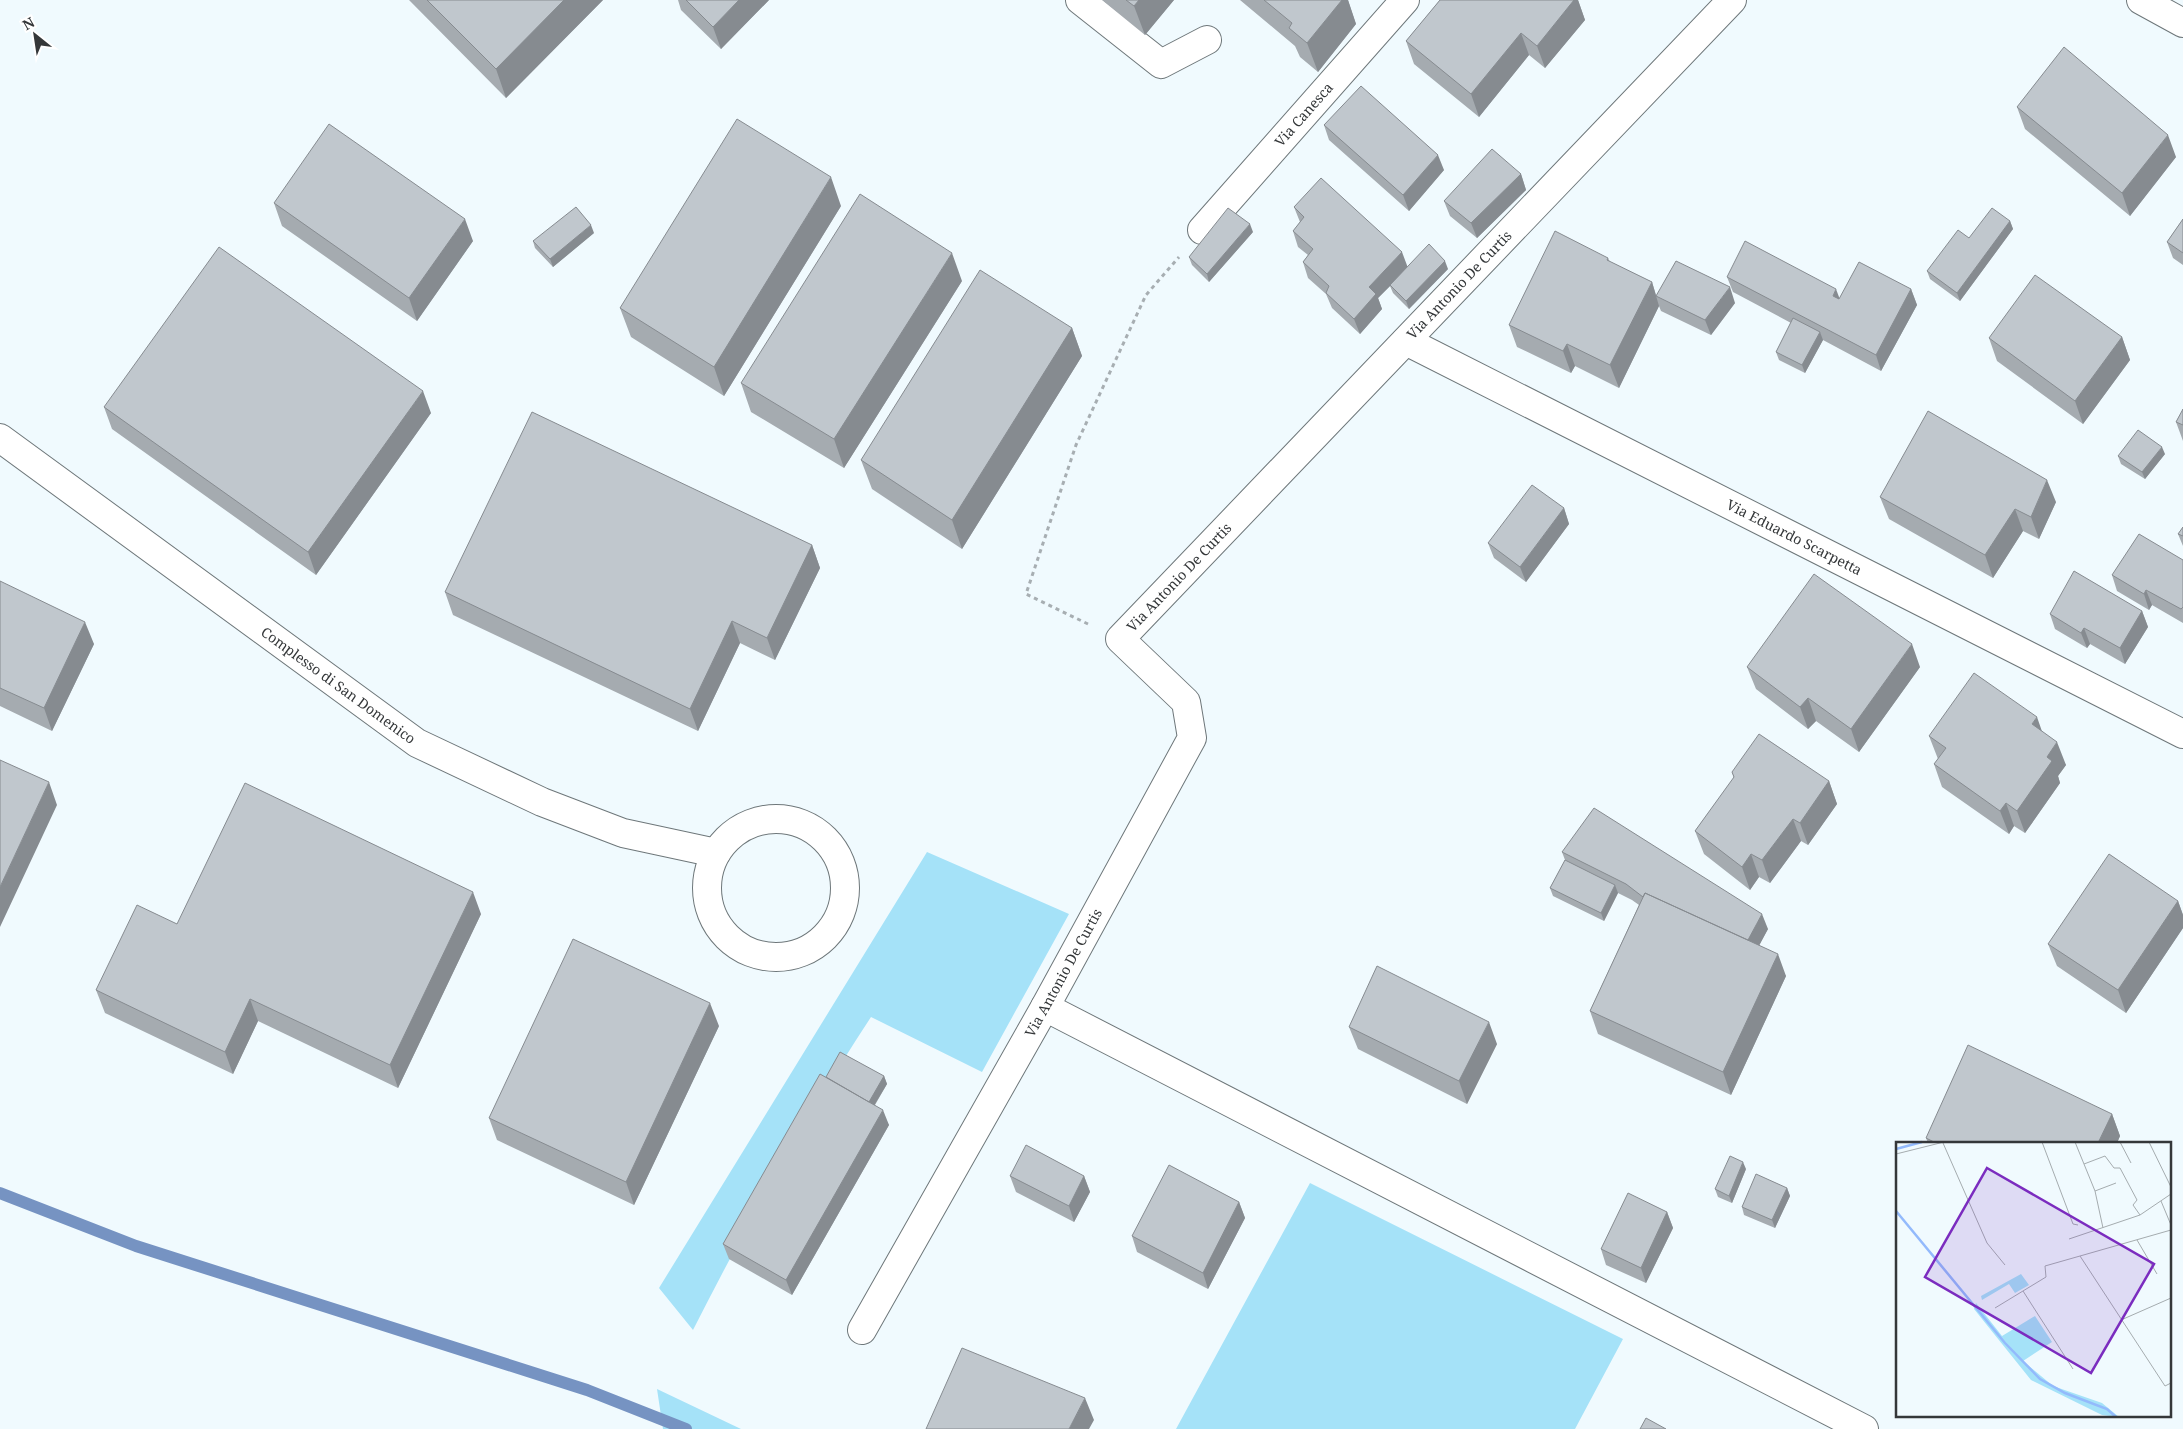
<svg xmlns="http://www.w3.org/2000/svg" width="2183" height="1429" viewBox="0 0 2183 1429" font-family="'Noto Serif',serif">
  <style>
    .green { fill: #a5e2f8 }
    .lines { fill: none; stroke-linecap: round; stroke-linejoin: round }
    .stream { stroke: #7693c2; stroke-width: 12 }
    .minor-casing { stroke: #6e777a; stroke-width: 30 }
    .path { stroke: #a7aeb2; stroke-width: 3; stroke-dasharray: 4 4; stroke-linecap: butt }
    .minor { stroke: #fff; stroke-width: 28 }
    .wall { fill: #a5abb0 }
    .shaded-wall { fill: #868b90 }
    .building { fill: #c0c7cd; stroke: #868b90 }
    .labels { text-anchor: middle; stroke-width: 4; stroke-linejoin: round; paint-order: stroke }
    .street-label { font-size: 14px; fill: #343739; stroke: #fff }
    .inset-river { fill: none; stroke: #93bafc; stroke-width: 2.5 }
    .inset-road { fill: none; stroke: #a5acaf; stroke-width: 1 }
    .view { fill: #7b2cbf; fill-opacity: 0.15; stroke: #7b2cbf; stroke-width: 2.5 }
    .inset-edge { fill: none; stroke: #343739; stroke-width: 2.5 }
  </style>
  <rect width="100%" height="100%" fill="#f0fafe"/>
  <path class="green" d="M 927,852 L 1069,914 L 982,1072 L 871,1017 C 806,1116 747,1224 693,1330 L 659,1288 Z
    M 1310,1183 L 1623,1339 L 1575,1429 L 1176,1429 Z
    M 657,1389 L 741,1429 L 663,1429 Z"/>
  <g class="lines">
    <path class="stream" d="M 0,1193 L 136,1246 L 587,1390 L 686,1429"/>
    <g class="minor-casing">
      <g id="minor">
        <path d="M 1080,0 L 1161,64 L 1207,40"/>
        <path d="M 2141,0 L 2183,23"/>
        <path id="s1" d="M 1202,230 L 1405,0"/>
        <path id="s2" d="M 1406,341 L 2183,734"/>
        <path id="s3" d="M 0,438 L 417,743 L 542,802 L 623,833 L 716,853"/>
        <circle cx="776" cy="888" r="69"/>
        <path d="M 1045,1007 L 1864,1429"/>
        <path id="s4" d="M 862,1330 L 1045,1007 L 1192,738 L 1186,702 L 1120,639 L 1732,0"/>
      </g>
    </g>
    <path class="path" d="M 1088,624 L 1026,594 L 1076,445 L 1146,295 L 1179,257"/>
    <use href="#minor" class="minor"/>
  </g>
  <path class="wall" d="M 409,0 L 603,0 L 506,98 Z
    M 678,0 L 769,0 L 721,49 L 681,10 Z
    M 1102,0 L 1174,0 L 1145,35 Z
    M 1240,0 L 1348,0 L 1356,24 L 1318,72 L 1300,57 L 1295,46 Z
    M 1440,0 L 1578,0 L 1585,20 L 1545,68 L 1529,55 L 1479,117 L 1414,64 L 1406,41 Z
    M 2017,107 L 2176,157 L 2130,216 L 2025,129 Z
    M 1324,125 L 1444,170 L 1409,211 L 1329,140 Z
    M 1521,174 L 1526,190 L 1477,238 L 1450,216 L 1444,201 Z
    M 274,203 L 473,241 L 417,321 L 282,226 Z
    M 841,206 L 724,396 L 631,337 L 620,308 Z
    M 1294,207 L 1407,267 L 1448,269 L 1409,309 L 1393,293 L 1390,286 L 1378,298 L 1382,309 L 1360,334 L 1332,308 L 1326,294 L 1308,278 L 1303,262 L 1308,255 L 1298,247 L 1293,231 L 1300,222 Z
    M 2183,219 L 2183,265 L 2173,258 L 2167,242 Z
    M 2010,221 L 2013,229 L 1960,301 L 1930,279 L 1927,271 L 1969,238 Z
    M 1253,232 L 1209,282 L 1192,265 L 1189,257 Z
    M 594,233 L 553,267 L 535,248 L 533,241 Z
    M 1608,258 L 1610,262 L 1652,282 L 1656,295 L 1735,303 L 1711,335 L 1661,311 L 1659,306 L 1619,388 L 1575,366 L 1571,373 L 1517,347 L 1509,325 Z
    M 1727,277 L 1840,299 L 1911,289 L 1917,305 L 1881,371 L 1823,340 L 1805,373 L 1779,360 L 1776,352 L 1791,323 L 1733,292 Z
    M 962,281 L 844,468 L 751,412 L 741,383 Z
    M 1072,328 L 1082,356 L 962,549 L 872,489 L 861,460 Z
    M 2122,337 L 2130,360 L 2083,424 L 1997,361 L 1989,338 Z
    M 104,407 L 431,413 L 316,575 L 112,429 Z
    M 2183,409 L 2183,441 L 2176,422 Z
    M 2165,454 L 2145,479 L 2121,464 L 2118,456 Z
    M 1880,497 L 2056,502 L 2039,539 L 2023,531 L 1993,578 L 1889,519 Z
    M 1564,508 L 1569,524 L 1526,582 L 1494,558 L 1488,543 Z
    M 2183,527 L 2183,546 L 2178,534 Z
    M 812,545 L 820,568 L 775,660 L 740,643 L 698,731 L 453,615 L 445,592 Z
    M 2183,560 L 2183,623 L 2152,605 L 2149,610 L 2117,591 L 2112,575 Z
    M 0,581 L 94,644 L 52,731 L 0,706 Z
    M 2142,611 L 2148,627 L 2125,664 L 2090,644 L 2087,648 L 2055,629 L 2050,614 Z
    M 1747,667 L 1920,667 L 1859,752 L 1816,721 L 1808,729 L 1756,689 Z
    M 2042,731 L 2066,765 L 2058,776 L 2060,783 L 2025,833 L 2014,826 L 2009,834 L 1942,787 L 1934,764 L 1938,759 L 1929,736 Z
    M 1732,772 L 1829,781 L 1837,804 L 1808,845 L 1801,841 L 1770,883 L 1759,877 L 1750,890 L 1704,854 L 1695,831 L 1734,778 Z
    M 1562,852 L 1768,929 L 1759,945 L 1786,976 L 1731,1095 L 1598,1034 L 1590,1011 L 1639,905 L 1632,900 L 1618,893 L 1604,921 L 1553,896 L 1550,888 L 1565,860 Z
    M 2178,901 L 2183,915 L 2183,928 L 2126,1013 L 2057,966 L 2048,944 Z
    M 481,914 L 398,1088 L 258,1021 L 233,1074 L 105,1013 L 96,990 L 177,924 Z
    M 719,1026 L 634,1205 L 497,1140 L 489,1118 Z
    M 1349,1027 L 1497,1044 L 1467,1104 L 1358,1049 Z
    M 884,1076 L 887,1084 L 875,1105 L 889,1125 L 792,1295 L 729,1259 L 723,1244 L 826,1077 Z
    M 2112,1114 L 2120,1136 L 2117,1143 L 1928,1143 L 1926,1138 Z
    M 1746,1169 L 1732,1203 L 1718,1197 L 1715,1189 Z
    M 1010,1176 L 1084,1176 L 1090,1192 L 1074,1222 L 1016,1192 Z
    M 1787,1188 L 1790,1196 L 1775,1228 L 1744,1215 L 1742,1207 Z
    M 1239,1202 L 1245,1218 L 1208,1289 L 1137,1252 L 1132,1236 Z
    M 1667,1212 L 1673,1228 L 1646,1283 L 1606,1265 L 1601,1249 Z"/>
  <path class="shaded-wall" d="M 564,0 L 603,0 L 506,98 L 496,69 Z
    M 739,0 L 769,0 L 721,49 L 713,27 Z
    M 1139,0 L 1174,0 L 1145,35 L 1134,6 Z
    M 1342,0 L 1348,0 L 1356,24 L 1318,72 L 1307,43 Z
    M 1574,0 L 1578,0 L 1585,20 L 1545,68 L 1537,46 Z
    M 1521,33 L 1529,55 L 1479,117 L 1471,94 Z
    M 2168,135 L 2176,157 L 2130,216 L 2122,193 Z
    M 1438,155 L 1444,170 L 1409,211 L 1403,195 Z
    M 1521,174 L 1526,190 L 1477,238 L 1471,223 Z
    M 831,177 L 841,206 L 724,396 L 714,367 Z
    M 465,219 L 473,241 L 417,321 L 409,298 Z
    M 2010,221 L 2013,229 L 1960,301 L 1957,293 Z
    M 1250,224 L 1253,232 L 1209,282 L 1207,274 Z
    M 591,225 L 594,233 L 553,267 L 550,259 Z
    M 1402,252 L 1408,268 L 1378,298 L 1382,309 L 1360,334 L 1354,319 L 1369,287 Z
    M 952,253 L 962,281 L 844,468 L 834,439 Z
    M 1445,261 L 1448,269 L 1409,309 L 1406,301 Z
    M 1652,282 L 1659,306 L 1619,388 L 1610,365 Z
    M 1730,287 L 1735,303 L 1711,335 L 1705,320 Z
    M 1836,289 L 1842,305 L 1833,296 Z
    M 1911,289 L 1917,305 L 1881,371 L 1876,355 Z
    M 1072,328 L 1082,356 L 962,549 L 952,520 Z
    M 1820,332 L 1823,340 L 1805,373 L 1802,365 Z
    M 2122,337 L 2130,360 L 2083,424 L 2075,401 Z
    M 1567,344 L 1575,366 L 1571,373 L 1563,351 Z
    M 423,391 L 431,413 L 316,575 L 308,552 Z
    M 2162,447 L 2165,454 L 2145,479 L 2142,472 Z
    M 2047,480 L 2056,502 L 2039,539 L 2031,517 Z
    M 1564,508 L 1569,524 L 1526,582 L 1520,567 Z
    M 2015,509 L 2023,531 L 1993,578 L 1985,555 Z
    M 812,545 L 820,568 L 775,660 L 767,638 Z
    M 2146,590 L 2152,605 L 2149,610 L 2144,594 Z
    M 2142,611 L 2148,627 L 2125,664 L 2120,648 Z
    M 732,621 L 740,643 L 698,731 L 690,709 Z
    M 85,622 L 94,644 L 52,731 L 44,708 Z
    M 2084,628 L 2090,644 L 2087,648 L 2081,633 Z
    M 1912,644 L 1920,667 L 1859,752 L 1851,729 Z
    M 1808,698 L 1816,721 L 1808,729 L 1800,707 Z
    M 2037,717 L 2045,740 L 2032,724 Z
    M 2057,742 L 2066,765 L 2058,776 L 2060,783 L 2025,833 L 2017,811 L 2047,757 Z
    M 1829,781 L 1837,804 L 1808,845 L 1800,823 Z
    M 49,782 L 57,805 L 0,927 L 0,887 Z
    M 2006,803 L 2014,826 L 2009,834 L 2000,811 Z
    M 1793,819 L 1801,841 L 1770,883 L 1762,860 Z
    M 1751,854 L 1759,877 L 1750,890 L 1742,867 Z
    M 1615,885 L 1618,893 L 1604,921 L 1601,913 Z
    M 473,892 L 481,914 L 398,1088 L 390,1065 Z
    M 2178,901 L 2183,915 L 2183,928 L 2126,1013 L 2118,990 Z
    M 1762,914 L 1768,929 L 1752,959 L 1746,943 Z
    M 1778,954 L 1786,976 L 1731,1095 L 1723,1072 Z
    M 250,999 L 258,1021 L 233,1074 L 225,1052 Z
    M 710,1003 L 719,1026 L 634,1205 L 626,1182 Z
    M 1489,1022 L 1497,1044 L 1467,1104 L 1459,1081 Z
    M 884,1076 L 887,1084 L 869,1114 L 866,1106 Z
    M 883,1110 L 889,1125 L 792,1295 L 786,1280 Z
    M 2112,1114 L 2120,1136 L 2117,1143 L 2098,1143 Z
    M 1743,1162 L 1746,1169 L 1732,1203 L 1729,1196 Z
    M 1084,1176 L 1090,1192 L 1074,1222 L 1069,1206 Z
    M 1787,1188 L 1790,1196 L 1775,1228 L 1772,1220 Z
    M 1239,1202 L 1245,1218 L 1208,1289 L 1203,1273 Z
    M 1667,1212 L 1673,1228 L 1646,1283 L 1641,1268 Z
    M 1085,1398 L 1094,1420 L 1089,1429 L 1069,1429 Z"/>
  <path class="building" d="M 427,0 L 564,0 L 496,69 Z
    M 686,0 L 739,0 L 713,27 Z
    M 1126,0 L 1139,0 L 1134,6 Z
    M 1264,0 L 1342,0 L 1307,43 L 1289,28 L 1292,23 Z
    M 1440,0 L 1574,0 L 1537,46 L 1521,33 L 1471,94 L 1406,41 Z
    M 2064,47 L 2168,135 L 2122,193 L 2017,107 Z
    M 1361,86 L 1438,155 L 1403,195 L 1324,125 Z
    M 737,119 L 831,177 L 714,367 L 620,308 Z
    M 329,124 L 465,219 L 409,298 L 274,203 Z
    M 1492,149 L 1521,174 L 1471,223 L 1444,201 Z
    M 1321,178 L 1402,252 L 1369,287 L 1376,294 L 1354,319 L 1326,293 L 1329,286 L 1303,262 L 1313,249 L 1293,231 L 1304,217 L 1294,207 Z
    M 860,194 L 952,253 L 834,439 L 741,383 Z
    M 576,207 L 591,225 L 550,259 L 533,241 Z
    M 1228,208 L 1250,224 L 1207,274 L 1189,257 Z
    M 1992,208 L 2010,221 L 1957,293 L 1927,271 L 1958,230 L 1969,238 Z
    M 2183,219 L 2183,253 L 2167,242 Z
    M 1555,231 L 1608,258 L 1607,260 L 1652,282 L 1610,365 L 1567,344 L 1563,351 L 1509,325 Z
    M 1745,241 L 1836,289 L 1833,296 L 1839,299 L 1859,262 L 1911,289 L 1876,355 L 1727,277 Z
    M 1429,244 L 1445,261 L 1406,301 L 1390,285 Z
    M 219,247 L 423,391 L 308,552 L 104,407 Z
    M 1676,261 L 1730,287 L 1705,320 L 1656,296 Z
    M 980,270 L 1072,328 L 952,520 L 861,460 Z
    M 2035,275 L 2122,337 L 2075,401 L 1989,338 Z
    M 1793,318 L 1820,332 L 1802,365 L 1776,352 Z
    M 2183,409 L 2183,425 L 2176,422 Z
    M 1928,411 L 2047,480 L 2031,517 L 2015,509 L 1985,555 L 1880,497 Z
    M 532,412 L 812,545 L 767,638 L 732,621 L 690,709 L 445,592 Z
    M 2138,430 L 2162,447 L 2142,472 L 2118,456 Z
    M 1532,485 L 1564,508 L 1520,567 L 1488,543 Z
    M 2183,527 L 2183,536 L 2178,534 Z
    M 2139,534 L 2183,560 L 2183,607 L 2181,609 L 2146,590 L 2144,594 L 2112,575 Z
    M 2074,571 L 2142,611 L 2120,648 L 2084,628 L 2081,633 L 2050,614 Z
    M 1814,574 L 1912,644 L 1851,729 L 1808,698 L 1800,707 L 1747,667 Z
    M 0,581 L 85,622 L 44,708 L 0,688 Z
    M 1974,673 L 2037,717 L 2032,724 L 2057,742 L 2047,757 L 2052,761 L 2017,811 L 2006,803 L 2000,811 L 1934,764 L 1946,748 L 1929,736 Z
    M 1759,734 L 1829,781 L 1800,823 L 1793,819 L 1762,860 L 1751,854 L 1742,867 L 1695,831 L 1734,777 L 1732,772 Z
    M 0,760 L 49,782 L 0,887 Z
    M 245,783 L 473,892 L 390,1065 L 250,999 L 225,1052 L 96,990 L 137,905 L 177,924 Z
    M 1594,808 L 1762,914 L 1748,940 L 1645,893 L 1643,897 L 1626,884 L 1562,852 Z
    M 2109,854 L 2178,901 L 2118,990 L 2048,944 Z
    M 1565,860 L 1615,885 L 1601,913 L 1550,888 Z
    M 1645,893 L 1778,954 L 1723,1072 L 1590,1011 Z
    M 573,939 L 710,1003 L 626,1182 L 489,1118 Z
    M 1377,966 L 1489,1022 L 1459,1081 L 1349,1027 Z
    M 1968,1045 L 2112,1114 L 2098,1143 L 1936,1143 L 1926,1138 Z
    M 840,1052 L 884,1076 L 869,1102 L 826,1077 Z
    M 820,1074 L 883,1110 L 786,1280 L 723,1244 Z
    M 1026,1145 L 1084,1176 L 1069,1206 L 1010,1176 Z
    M 1730,1156 L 1743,1162 L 1729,1196 L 1715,1189 Z
    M 1169,1165 L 1239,1202 L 1203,1273 L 1132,1236 Z
    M 1756,1174 L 1787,1188 L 1772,1220 L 1742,1207 Z
    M 1628,1193 L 1667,1212 L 1641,1268 L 1601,1249 Z
    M 962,1348 L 1085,1398 L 1069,1429 L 926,1429 Z
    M 1646,1418 L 1666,1429 L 1640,1429 Z"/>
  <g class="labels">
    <g class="street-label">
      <text dy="5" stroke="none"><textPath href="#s1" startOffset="154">Via Canesca</textPath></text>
      <text dy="5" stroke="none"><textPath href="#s4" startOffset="1296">Via Antonio De Curtis</textPath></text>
      <text dy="5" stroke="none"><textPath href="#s2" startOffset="435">Via Eduardo Scarpetta</textPath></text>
      <text dy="5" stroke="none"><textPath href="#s4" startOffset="891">Via Antonio De Curtis</textPath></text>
      <text dy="5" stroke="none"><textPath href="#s3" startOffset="419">Complesso di San Domenico</textPath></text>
      <text dy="5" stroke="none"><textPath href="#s4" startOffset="410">Via Antonio De Curtis</textPath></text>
    </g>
  </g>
  <g transform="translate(1896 1142)">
    <rect width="275" height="275" fill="#f0fafe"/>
    <path d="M 125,132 L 133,143 L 119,151 L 113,142 L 86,158 L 85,154 ZM 80,161 L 106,194 L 139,174 L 156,200 L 127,219 L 157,244 L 206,261 L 223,275 L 206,273 L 135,238 L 78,167 Z" fill="#a5e2f8"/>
    <path class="inset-river" d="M 0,7 L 26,0M 0,69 L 109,201 L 144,237 L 169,251 L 211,267 L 220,275"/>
    <path class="inset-road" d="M 146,0 L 177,82 L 182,83M 179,0 L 199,49 L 207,86M 224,0 L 235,21M 253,0 L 275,45M 47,1 L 91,101 L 109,123M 0,12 L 48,0M 188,22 L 209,14 L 218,26 L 224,26 L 241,58 L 237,63 L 244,73M 199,49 L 220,41M 265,59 L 275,83M 173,97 L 244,73 L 275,52M 241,98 L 261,132M 184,114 L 269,244 L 275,241M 127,149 L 177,227M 99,166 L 150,135 L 149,124 L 275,88M 225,178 L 275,156"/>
    <path class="view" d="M 91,26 L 258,122 L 195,231 L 29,135 Z"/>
    <rect width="275" height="275" class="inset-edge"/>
  </g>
  <g transform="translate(35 35) rotate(330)" stroke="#ffffff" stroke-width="4" paint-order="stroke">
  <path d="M0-4L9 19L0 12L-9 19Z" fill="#343739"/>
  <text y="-8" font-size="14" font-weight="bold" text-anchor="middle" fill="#343739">N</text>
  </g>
</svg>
